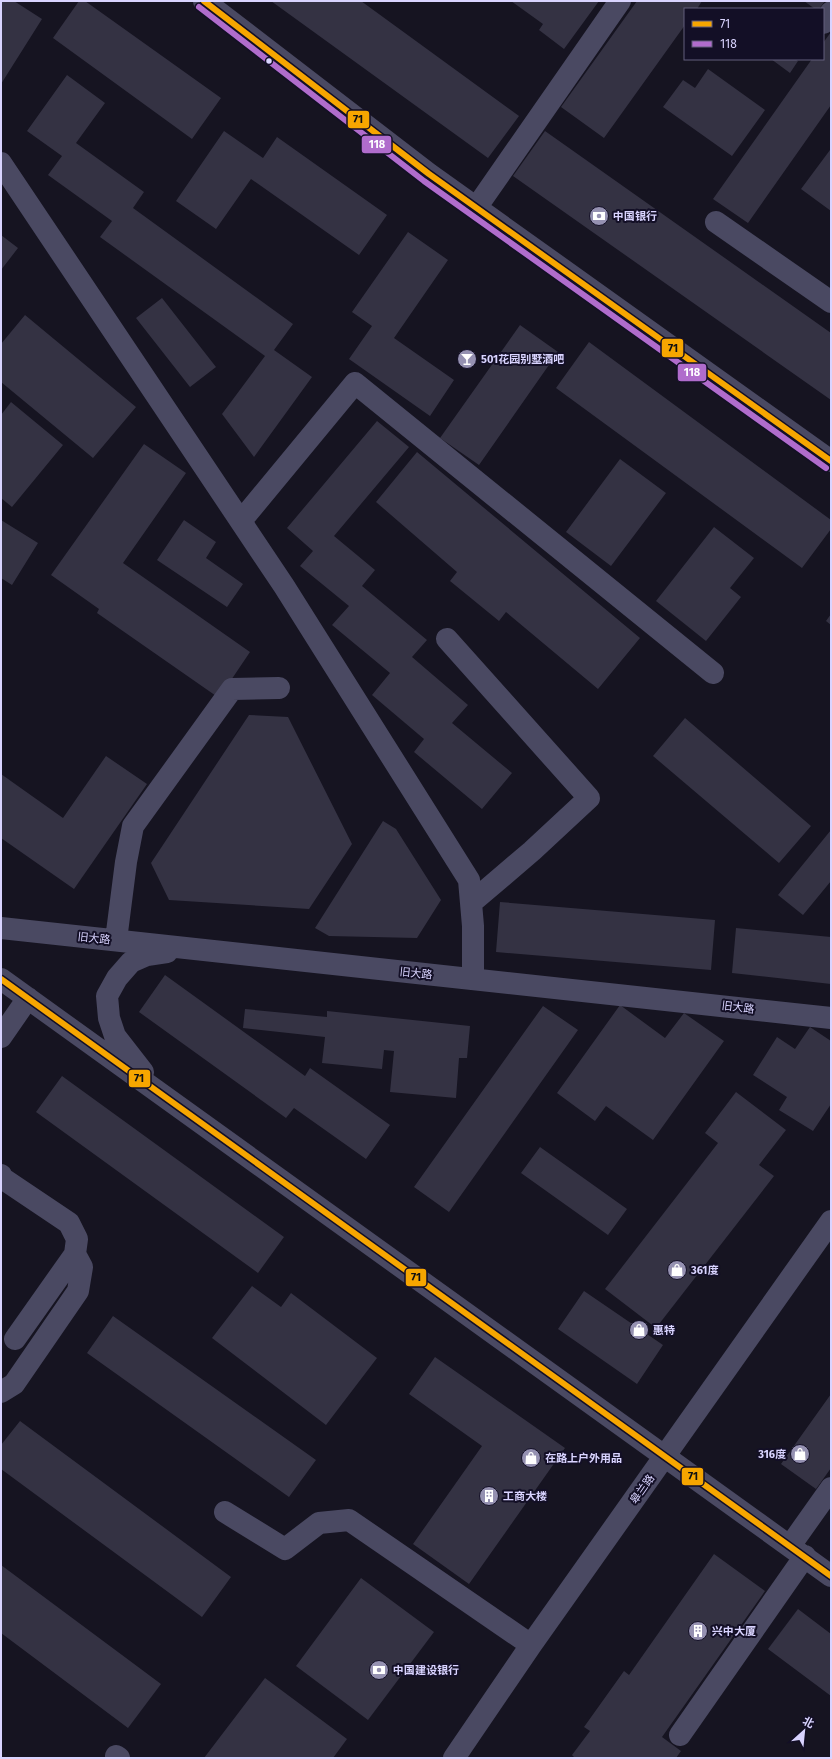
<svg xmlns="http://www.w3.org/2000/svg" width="832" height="1759" viewBox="0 0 832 1759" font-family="'Fira Sans','Noto Sans SC',sans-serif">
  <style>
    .building { fill: #343243 }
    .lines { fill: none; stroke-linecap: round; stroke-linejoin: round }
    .minor { stroke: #4a4962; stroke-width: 22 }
    .bus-1-casing { stroke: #130f26; stroke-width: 9 }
    .bus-2-casing { stroke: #130f26; stroke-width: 9 }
    .bus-1 { stroke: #f7a600; stroke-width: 6 }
    .bus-2 { stroke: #b06ccc; stroke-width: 6 }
    .bus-dot { fill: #d9d4ff; stroke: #130f26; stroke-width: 1.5 }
    .labels { text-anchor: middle; stroke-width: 4; stroke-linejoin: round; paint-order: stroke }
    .poi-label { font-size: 11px; font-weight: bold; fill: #d9d4ff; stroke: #130f26; text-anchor: start }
    .street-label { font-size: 11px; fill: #d9d4ff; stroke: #130f26 }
    .line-badge { stroke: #130f26; stroke-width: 1.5 }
    .badge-label { font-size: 11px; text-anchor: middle; font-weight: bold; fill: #fff }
    .pale-badge-label { font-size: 11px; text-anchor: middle; font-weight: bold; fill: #111 }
  </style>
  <rect width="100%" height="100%" fill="#161421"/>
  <path class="building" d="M 1,1 L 14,1 L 42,19 L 1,84 Z
    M 79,1 L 85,1 L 221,98 L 192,139 L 53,38 Z
    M 271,1 L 361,1 L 519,116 L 488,158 Z
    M 511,1 L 599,1 L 564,49 L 539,30 L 543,24 Z
    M 637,1 L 702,1 L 697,9 L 685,9 L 685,25 L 604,138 L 561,107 Z
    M 804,1 L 825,1 L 819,9 L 815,9 Z
    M 831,32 L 831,105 L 748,223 L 713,199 L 812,59 L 823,59 L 823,43 Z
    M 771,59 L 795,59 L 798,61 L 790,73 Z
    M 708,69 L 765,110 L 732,156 L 663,107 L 683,80 L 695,88 Z
    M 67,75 L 105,103 L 76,143 L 144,192 L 133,208 L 293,324 L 274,350 L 312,377 L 254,457 L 222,414 L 265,356 L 100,237 L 112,221 L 48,175 L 62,156 L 27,131 Z
    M 224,131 L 263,158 L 277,137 L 387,215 L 359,255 L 251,179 L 216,229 L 176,201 Z
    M 545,131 L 831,333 L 831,400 L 513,176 Z
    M 830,150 L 831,151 L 831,211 L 801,189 Z
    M 408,232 L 448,260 L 394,338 L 454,380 L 430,416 L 349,359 L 372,326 L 352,312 Z
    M 1,235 L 18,248 L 1,270 Z
    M 162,298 L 216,367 L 190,387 L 136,318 Z
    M 25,315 L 136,407 L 93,458 L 1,382 L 1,344 Z
    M 520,325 L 558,352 L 479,465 L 440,438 Z
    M 589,342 L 831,520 L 831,529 L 802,568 L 556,388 Z
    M 11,402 L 63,445 L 12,507 L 1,498 L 1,415 Z
    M 377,421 L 409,447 L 334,536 L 375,570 L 362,586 L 427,640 L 412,657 L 468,705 L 452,723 L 512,773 L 482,809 L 414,752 L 424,739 L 372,695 L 390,673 L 332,625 L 349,606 L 300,566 L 313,551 L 287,528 Z
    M 144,444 L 186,473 L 123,563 L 250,652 L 219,698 L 97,613 L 99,609 L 51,575 Z
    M 417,452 L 640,638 L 598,689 L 506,612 L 499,621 L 450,581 L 457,572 L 376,502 Z
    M 620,459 L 666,493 L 611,566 L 566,532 Z
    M 1,520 L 38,543 L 12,585 L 1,578 Z
    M 184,520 L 216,542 L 206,558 L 243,584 L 227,607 L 157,560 Z
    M 714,527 L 754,558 L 730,588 L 741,597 L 706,641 L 656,601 Z
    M 831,614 L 831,625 L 826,621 Z
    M 249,715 L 288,717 L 352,844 L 309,909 L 169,900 L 151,863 Z
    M 685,718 L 811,826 L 779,863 L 653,756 Z
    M 106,756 L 147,784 L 74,889 L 1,838 L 1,774 L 63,818 Z
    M 383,821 L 396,829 L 441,900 L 417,938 L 329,936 L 315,928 Z
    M 831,830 L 831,881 L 803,915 L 778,895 Z
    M 500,902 L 715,920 L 711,970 L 496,952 Z
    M 736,928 L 831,937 L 831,984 L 732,973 Z
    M 165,975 L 305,1076 L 310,1068 L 390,1125 L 366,1159 L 294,1108 L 286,1118 L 139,1012 Z
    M 620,1005 L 665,1038 L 684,1013 L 724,1041 L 653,1140 L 606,1106 L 595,1121 L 557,1093 Z
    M 543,1006 L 578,1030 L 449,1212 L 414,1187 Z
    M 245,1009 L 327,1017 L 327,1011 L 470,1026 L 467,1058 L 459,1058 L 456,1098 L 390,1092 L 394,1051 L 384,1050 L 382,1069 L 322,1063 L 325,1037 L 243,1028 Z
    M 810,1027 L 831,1041 L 831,1104 L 813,1131 L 779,1110 L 787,1097 L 753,1075 L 777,1037 L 795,1049 Z
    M 62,1076 L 284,1237 L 258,1273 L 36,1112 Z
    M 736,1092 L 786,1130 L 759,1165 L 774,1176 L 656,1328 L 605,1289 L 718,1143 L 705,1133 Z
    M 540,1147 L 627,1209 L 608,1235 L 521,1173 Z
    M 252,1286 L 281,1307 L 291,1293 L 377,1358 L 326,1425 L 212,1338 Z
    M 584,1291 L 663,1345 L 637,1384 L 558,1329 Z
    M 113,1316 L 316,1460 L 289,1497 L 87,1353 Z
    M 435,1357 L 565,1448 L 469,1584 L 413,1544 L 482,1446 L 409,1394 Z
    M 831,1394 L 831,1468 L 816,1489 L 781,1464 Z
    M 20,1421 L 231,1577 L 202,1617 L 1,1469 L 1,1445 Z
    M 714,1554 L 765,1591 L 662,1737 L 681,1751 L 676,1758 L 575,1758 L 572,1755 L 590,1731 L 584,1727 L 624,1671 L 629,1675 Z
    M 1,1565 L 161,1684 L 128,1728 L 1,1633 Z
    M 361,1578 L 434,1632 L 368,1720 L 296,1666 Z
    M 798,1609 L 831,1634 L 831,1696 L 768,1649 Z
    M 265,1678 L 347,1739 L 333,1758 L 204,1758 Z"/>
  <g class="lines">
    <path class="minor" d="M 204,1 L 429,174 L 831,461
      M 823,23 L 831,12
      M 1,163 L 284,586 L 469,880 L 473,926 L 473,979
      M 476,208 L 620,1
      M 716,222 L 831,302
      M 241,521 L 355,383 L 713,673
      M 447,639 L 589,798 L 532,851 L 471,903
      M 1,928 L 831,1018
      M 116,940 L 126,862 L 133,826 L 232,689 L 279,688
      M 1,979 L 831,1576
      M 1,1037 L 28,998
      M 143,1072 L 115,1036 L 109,1018 L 107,996 L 117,978 L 131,962 L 147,955 L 167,952
      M 1,1175 L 2,1178 L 69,1223 L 77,1239 L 75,1254 L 15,1339
      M 1,1392 L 14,1384 L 78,1291 L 82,1267 L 75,1254
      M 225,1512 L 285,1549 L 319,1523 L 349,1520 L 531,1645
      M 790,1546 L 831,1488
      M 680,1735 L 805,1556
      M 116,1756 L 119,1758
      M 454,1758 L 531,1645 L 831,1221"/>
    <g class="bus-1-casing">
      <path id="bus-1" d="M 204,1 L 429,174 L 831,461
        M 1,979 L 831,1576"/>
    </g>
    <g class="bus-2-casing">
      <path id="bus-2" d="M 199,7 L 424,181 L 826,468"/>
    </g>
    <use href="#bus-1" class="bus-1"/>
    <use href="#bus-2" class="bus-2"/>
  </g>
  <defs>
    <g id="bank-disc" transform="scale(1)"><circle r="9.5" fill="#9591b1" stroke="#130f26"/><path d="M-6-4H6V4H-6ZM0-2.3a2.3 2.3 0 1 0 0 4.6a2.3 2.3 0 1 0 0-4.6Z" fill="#fff"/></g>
    <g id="bar-disc" transform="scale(1)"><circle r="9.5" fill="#9591b1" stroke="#130f26"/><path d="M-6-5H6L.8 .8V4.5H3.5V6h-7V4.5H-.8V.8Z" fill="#fff"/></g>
    <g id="shop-disc" transform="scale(1)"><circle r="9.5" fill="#9591b1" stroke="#130f26"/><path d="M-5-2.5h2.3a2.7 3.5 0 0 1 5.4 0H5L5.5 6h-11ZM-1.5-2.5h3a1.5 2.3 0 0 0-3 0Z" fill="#fff"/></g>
    <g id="building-disc" transform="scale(1)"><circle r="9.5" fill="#9591b1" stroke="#130f26"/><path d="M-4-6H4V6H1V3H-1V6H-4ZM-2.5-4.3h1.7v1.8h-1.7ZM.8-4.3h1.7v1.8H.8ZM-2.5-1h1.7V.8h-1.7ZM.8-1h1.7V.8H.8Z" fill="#fff"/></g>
  </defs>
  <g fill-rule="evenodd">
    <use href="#bank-disc" x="599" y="216"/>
    <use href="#bar-disc" x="467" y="359"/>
    <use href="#shop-disc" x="677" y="1270"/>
    <use href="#shop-disc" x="639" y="1330"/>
    <use href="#shop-disc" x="800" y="1454"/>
    <use href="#shop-disc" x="531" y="1458"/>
    <use href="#building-disc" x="489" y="1496"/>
    <use href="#building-disc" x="698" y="1631"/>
    <use href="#bank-disc" x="379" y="1670"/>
  </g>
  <circle class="bus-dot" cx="269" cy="61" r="3.5"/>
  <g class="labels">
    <g class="poi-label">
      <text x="613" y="220">中国银行</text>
      <text x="481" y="363">501花园别墅酒吧</text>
      <text x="691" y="1274">361度</text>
      <text x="653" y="1334">惠特</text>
      <text x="786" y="1458" text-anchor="end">316度</text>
      <text x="545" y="1462">在路上户外用品</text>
      <text x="503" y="1500">工商大楼</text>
      <text x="712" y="1635">兴中大厦</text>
      <text x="393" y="1674">中国建设银行</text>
    </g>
    <g class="street-label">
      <text transform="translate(94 938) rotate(6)" y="4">旧大路</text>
      <text transform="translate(416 973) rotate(6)" y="4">旧大路</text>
      <text transform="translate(738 1007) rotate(7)" y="4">旧大路</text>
      <text transform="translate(642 1489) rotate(-55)" y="4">皋兰路</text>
    </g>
  </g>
  <g class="line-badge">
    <rect x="347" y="110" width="23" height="19" rx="4" fill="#f7a600"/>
    <rect x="361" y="135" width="31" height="19" rx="4" fill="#b06ccc"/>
    <rect x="661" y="338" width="23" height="20" rx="4" fill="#f7a600"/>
    <rect x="677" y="363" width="30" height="19" rx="4" fill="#b06ccc"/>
    <rect x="128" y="1069" width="23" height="19" rx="4" fill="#f7a600"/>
    <rect x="405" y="1268" width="22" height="19" rx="4" fill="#f7a600"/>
    <rect x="681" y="1467" width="23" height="19" rx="4" fill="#f7a600"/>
  </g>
  <g class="badge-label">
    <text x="377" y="148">118</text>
    <text x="692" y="376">118</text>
  </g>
  <g class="pale-badge-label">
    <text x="358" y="123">71</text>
    <text x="673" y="352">71</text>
    <text x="139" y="1082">71</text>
    <text x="416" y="1281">71</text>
    <text x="693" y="1480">71</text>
  </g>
  <rect width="832" height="1759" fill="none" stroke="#d9d4ff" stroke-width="4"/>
  <rect x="684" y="8" width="140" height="52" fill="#130f26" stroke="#625e7d"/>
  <rect x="692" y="21" width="20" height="6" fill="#f7a600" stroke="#625e7d"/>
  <text x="720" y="28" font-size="12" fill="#d9d4ff">71</text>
  <rect x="692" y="41" width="20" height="6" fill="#b06ccc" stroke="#625e7d"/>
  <text x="720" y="48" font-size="12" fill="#d9d4ff">118</text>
  <g transform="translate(804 1731) rotate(27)" stroke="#130f26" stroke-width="3" paint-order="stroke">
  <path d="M0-3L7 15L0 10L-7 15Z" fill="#d9d4ff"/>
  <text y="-6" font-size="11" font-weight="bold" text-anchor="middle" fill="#d9d4ff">北</text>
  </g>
</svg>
